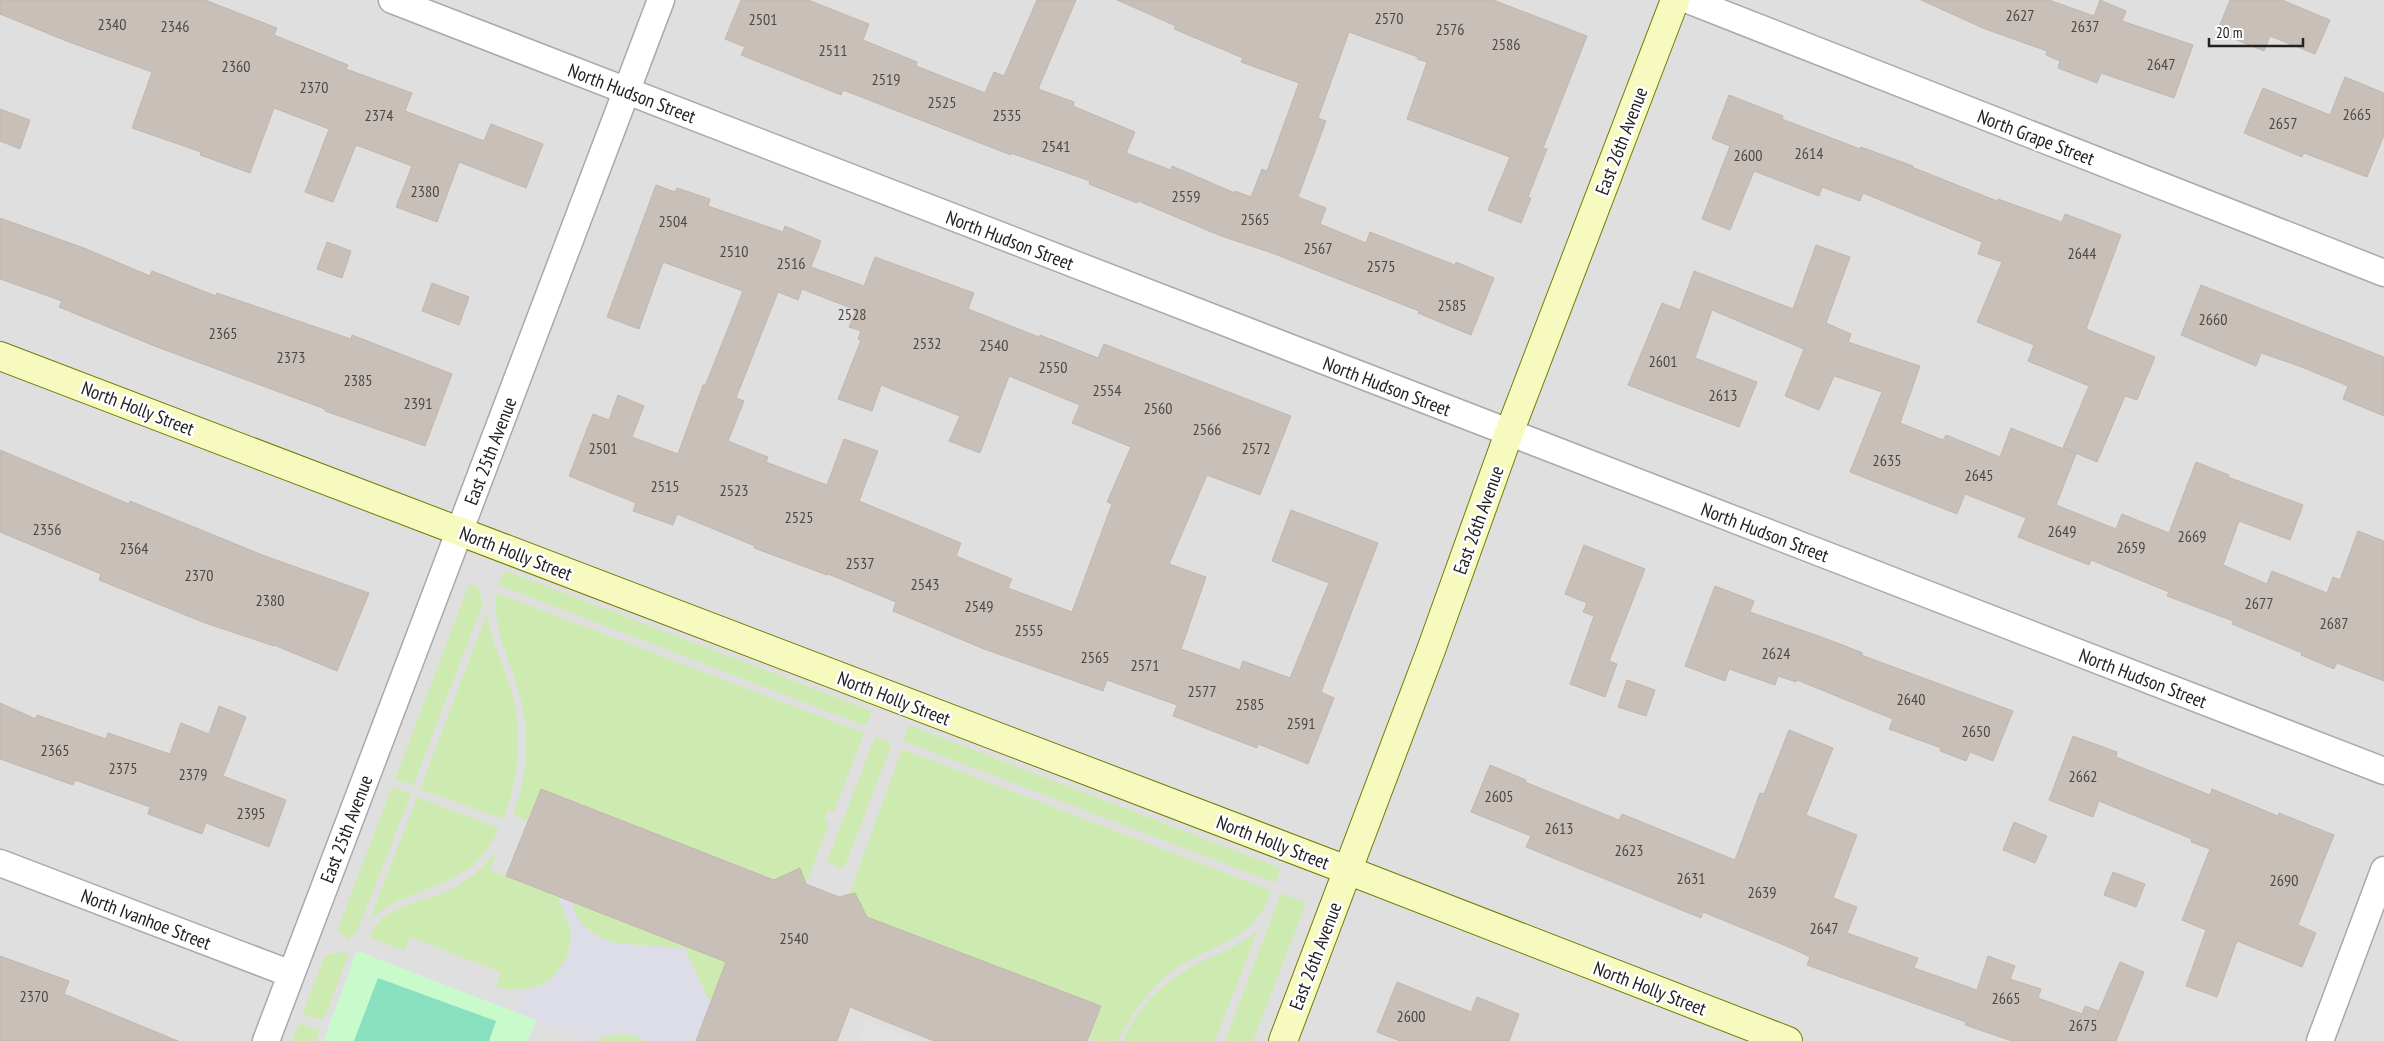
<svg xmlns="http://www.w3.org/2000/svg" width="2384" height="1041" viewBox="0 0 2384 1041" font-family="'PT Sans Narrow',sans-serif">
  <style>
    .residential { fill: #e0dfdf }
    .grass { fill: #cdebb0 }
    .park { fill: #c8facc }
    .pitch { fill: #88e0be }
    .parking { fill: #e2e2e2 }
    .plaza { fill: #dddde8 }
    .building { fill: #c7bfb8; stroke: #c4b6ab; fill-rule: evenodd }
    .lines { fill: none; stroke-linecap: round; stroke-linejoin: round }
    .street-casing { stroke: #a9a9a9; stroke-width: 29 }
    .secondary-casing { stroke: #707d05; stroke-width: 30 }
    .street { stroke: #fff; stroke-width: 26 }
    .secondary { stroke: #f7fabf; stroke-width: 28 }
    .labels { text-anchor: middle; stroke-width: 5; stroke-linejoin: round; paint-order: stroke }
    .number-label { font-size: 16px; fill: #4b4948 }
    .street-label { font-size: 19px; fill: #222; stroke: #fff }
  </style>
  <rect width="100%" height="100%" fill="#f2efe9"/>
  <path class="residential" d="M 0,0 L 2384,0 L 2384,1041 L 0,1041 Z"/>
  <path class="grass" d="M 507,571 L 872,711 L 866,726 L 498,585 L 503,573 Z
    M 469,584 L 478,587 L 483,603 L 413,786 L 395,779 Z
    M 496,593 L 864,733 L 834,812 L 828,810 L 824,820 L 829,823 L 806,884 L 802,873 L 793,871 L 785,875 L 782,882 L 541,789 L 527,821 L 513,815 C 528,776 531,730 518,690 C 509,657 492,627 496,593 Z
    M 487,613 C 490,636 499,656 507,678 C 524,725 521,774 503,819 L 420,789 Z
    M 909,725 L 1278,867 L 1281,870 L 1275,883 L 903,741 Z
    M 875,737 L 892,744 L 844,868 L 841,869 L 827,861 Z
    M 902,749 L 1272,891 C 1252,943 1215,942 1174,970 C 1149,988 1132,1014 1117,1041 L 1096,1041 L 1088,1038 L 1101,1006 L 860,914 L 863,908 L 857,897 L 849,895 Z
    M 392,787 L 411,794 L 357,932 L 347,941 L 338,928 Z
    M 417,797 L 499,828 C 469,895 417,879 370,920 Z
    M 496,851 L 490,870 L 558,897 C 591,945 555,1007 496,986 L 501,972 L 410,937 L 405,951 L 370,938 C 380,904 423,903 449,890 C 469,880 483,868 496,851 Z
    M 1281,893 L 1306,903 L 1253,1041 L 1225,1041 Z
    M 572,902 L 726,962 L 712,998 L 708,1000 L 685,948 C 649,946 603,952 579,920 C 576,914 572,909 572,902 Z
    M 1258,930 L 1215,1041 L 1123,1041 C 1137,1006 1167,978 1201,962 C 1222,952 1240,945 1258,930 Z
    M 344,952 L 349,954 L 325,1017 L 322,1020 L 302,1014 L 325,955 Z
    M 302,1024 L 320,1031 L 316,1041 L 292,1041 L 298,1025 Z
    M 624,1034 L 634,1035 L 646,1041 L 595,1041 L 608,1035 Z"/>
  <path class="park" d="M 357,951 L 536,1020 L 528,1041 L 323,1041 Z"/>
  <path class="pitch" d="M 378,978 L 496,1021 L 489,1041 L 354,1041 Z"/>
  <path class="parking" d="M 867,1021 L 919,1041 L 859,1041 Z"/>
  <path class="plaza" d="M 558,897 L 572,902 L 576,915 L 586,929 L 610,943 L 685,948 L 708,1000 L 712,998 L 696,1041 L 646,1041 L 634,1035 L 624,1034 L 608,1035 L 590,1041 L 521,1014 L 528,998 L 511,991 L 539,987 L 552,979 L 569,953 L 572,942 L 571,930 Z"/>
  <path class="building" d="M 0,0 L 205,0 L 277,28 L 274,35 L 348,65 L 346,69 L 412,93 L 405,111 L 484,141 L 491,124 L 543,144 L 526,188 L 459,162 L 437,222 L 396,207 L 412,166 L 356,145 L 333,202 L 305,192 L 329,129 L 274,108 L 250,173 L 200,155 L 201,152 L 132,128 L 152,72 L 69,42 L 0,14 Z
    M 741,0 L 808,0 L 869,24 L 863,40 L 917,62 L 916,66 L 985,93 L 994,72 L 1004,76 L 1037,0 L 1076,0 L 1038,89 L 1074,102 L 1073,106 L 1135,132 L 1126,153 L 1171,170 L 1172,166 L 1235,193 L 1235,191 L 1251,197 L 1262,169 L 1267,171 L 1299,83 L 1241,62 L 1243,58 L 1174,29 L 1176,26 L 1117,0 L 1493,0 L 1587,36 L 1543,148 L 1547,149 L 1528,197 L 1531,198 L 1521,223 L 1488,210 L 1510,157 L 1407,119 L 1427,62 L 1417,59 L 1418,57 L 1349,32 L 1318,118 L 1326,121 L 1298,197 L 1326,208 L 1320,224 L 1366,243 L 1370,232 L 1455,265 L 1456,262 L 1494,278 L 1471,335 L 1418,313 L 1419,311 L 1272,253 L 1221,236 L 1138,201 L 1137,203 L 1089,184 L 1090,181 L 1011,153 L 1011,155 L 843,90 L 841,95 L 741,55 L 745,47 L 725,39 Z
    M 1921,0 L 2049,0 L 2094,16 L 2100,0 L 2126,11 L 2122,21 L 2193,45 L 2174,98 L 2101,73 L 2097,83 L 2058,68 L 2060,61 L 2046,55 L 2047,51 L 1985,29 Z
    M 2230,0 L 2282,0 L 2330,20 L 2315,54 L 2270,36 L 2264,51 L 2217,32 Z
    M 2345,77 L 2384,93 L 2384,135 L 2367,177 L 2304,153 L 2302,157 L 2244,133 L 2263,88 L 2330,115 Z
    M 1729,95 L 1783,116 L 1782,119 L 1860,149 L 1861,147 L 1913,166 L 1912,167 L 1997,201 L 1998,199 L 2062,222 L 2065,214 L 2121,235 L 2086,329 L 2155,357 L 2137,400 L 2125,396 L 2097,462 L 2063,448 L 2089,386 L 2028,361 L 2034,345 L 1977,322 L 2002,262 L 1978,254 L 1982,242 L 1863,193 L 1860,201 L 1822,187 L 1819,196 L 1754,171 L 1730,230 L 1702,219 L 1730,146 L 1712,139 Z
    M 0,109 L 30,120 L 20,149 L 0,141 Z
    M 656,185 L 675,192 L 677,188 L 710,199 L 708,206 L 783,232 L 785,226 L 821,241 L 811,267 L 864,286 L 875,257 L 974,293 L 968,309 L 1039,337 L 1040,335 L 1098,358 L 1104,344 L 1291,416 L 1260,495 L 1207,475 L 1169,564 L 1206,577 L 1181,649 L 1240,670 L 1243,661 L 1290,678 L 1329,583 L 1272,561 L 1291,510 L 1378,543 L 1321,692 L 1334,698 L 1308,764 L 1258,744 L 1257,748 L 1173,716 L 1177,705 L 1107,680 L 1103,691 L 984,649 L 893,611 L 896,602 L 828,574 L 827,575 L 754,548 L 755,546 L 677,514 L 673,525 L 633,511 L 636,503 L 569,476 L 593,414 L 609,420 L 618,395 L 644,406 L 632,437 L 678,454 L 703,385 L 705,386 L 743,291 L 663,262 L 639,329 L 607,317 ZM 802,289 L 856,310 L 849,327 L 861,331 L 858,339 L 861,340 L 838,399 L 872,411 L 881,385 L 960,416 L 949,441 L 980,453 L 1009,376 L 1080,405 L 1072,423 L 1131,447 L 1107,502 L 1112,504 L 1072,612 L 1008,588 L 1012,579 L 956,556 L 961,543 L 859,501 L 878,451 L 844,439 L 827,485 L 766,462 L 768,457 L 728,441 L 744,401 L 736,398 L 778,292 L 798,300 Z
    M 0,218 L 84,248 L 150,276 L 152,271 L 216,296 L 217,293 L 351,339 L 352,335 L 452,374 L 425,446 L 325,411 L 325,409 L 157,347 L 59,307 L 62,301 L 0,279 Z
    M 327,242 L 351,251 L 342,278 L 317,269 Z
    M 1816,245 L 1850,257 L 1826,323 L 1851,334 L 1848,342 L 1920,366 L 1900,423 L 1943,440 L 1946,435 L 2000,457 L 2011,428 L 2076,454 L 2056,505 L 2116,529 L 2122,514 L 2169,533 L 2196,462 L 2229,475 L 2228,477 L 2303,505 L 2290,540 L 2239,521 L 2223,565 L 2267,584 L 2272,571 L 2327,593 L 2333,577 L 2340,580 L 2358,531 L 2384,541 L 2384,681 L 2337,663 L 2334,669 L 2301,655 L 2302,653 L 2232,624 L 2233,621 L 2167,596 L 2169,592 L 2091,560 L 2089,565 L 2018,537 L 2026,518 L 1965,494 L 1957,514 L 1850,472 L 1882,392 L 1834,376 L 1819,410 L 1785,396 L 1804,349 L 1712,310 L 1695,358 L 1757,382 L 1739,427 L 1628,385 L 1662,303 L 1680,310 L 1694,271 L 1793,309 Z
    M 432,283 L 469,297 L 459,325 L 422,311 Z
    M 2201,285 L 2384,357 L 2384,416 L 2343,399 L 2348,386 L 2299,366 L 2261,353 L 2256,366 L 2181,335 Z
    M 0,450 L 129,504 L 130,501 L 265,556 L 369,593 L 337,671 L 274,645 L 274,646 L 205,623 L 99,580 L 101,574 L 0,532 Z
    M 1584,545 L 1645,569 L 1609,661 L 1617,664 L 1605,697 L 1570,684 L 1594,616 L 1583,612 L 1587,603 L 1565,594 Z
    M 1715,586 L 1754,601 L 1750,612 L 1827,639 L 1863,653 L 1861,655 L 2013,711 L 1993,761 L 1970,752 L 1966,761 L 1940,751 L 1941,748 L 1889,729 L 1893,719 L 1797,680 L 1796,682 L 1778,676 L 1775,685 L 1729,669 L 1725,681 L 1685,666 Z
    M 1627,680 L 1655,690 L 1646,716 L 1618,707 Z
    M 0,703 L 36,719 L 37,715 L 106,739 L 108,733 L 170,754 L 181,723 L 209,734 L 219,706 L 246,717 L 223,776 L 286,800 L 269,847 L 206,823 L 202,834 L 148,814 L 150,807 L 75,780 L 73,785 L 0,759 Z
    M 1789,730 L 1833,748 L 1806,815 L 1857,835 L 1833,898 L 1857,907 L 1847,933 L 1918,958 L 1914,968 L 1977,990 L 1988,956 L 2015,966 L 2010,979 L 2041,989 L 2038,998 L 2082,1014 L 2085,1006 L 2099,1011 L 2120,962 L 2144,972 L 2116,1041 L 2012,1041 L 1965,1025 L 1966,1022 L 1807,965 L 1810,957 L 1791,948 L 1703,912 L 1701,918 L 1526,847 L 1531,836 L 1471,812 L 1490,765 L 1526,780 L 1525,782 L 1619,820 L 1622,814 L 1735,860 L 1760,793 L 1764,794 Z
    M 2073,736 L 2117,752 L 2116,757 L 2210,795 L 2212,789 L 2278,816 L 2279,813 L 2334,835 L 2298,925 L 2316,933 L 2302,967 L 2237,941 L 2217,997 L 2186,986 L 2206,930 L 2182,920 L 2210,849 L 2191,842 L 2192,839 L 2099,801 L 2093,817 L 2049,800 Z
    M 541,789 L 774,880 L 800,868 L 806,884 L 839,897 L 855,893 L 867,917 L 1101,1006 L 1087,1041 L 934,1041 L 850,1007 L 837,1041 L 696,1041 L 726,962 L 506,876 Z
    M 2014,822 L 2047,836 L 2035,863 L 2003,850 Z
    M 2113,872 L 2145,884 L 2136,907 L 2104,895 Z
    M 0,956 L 69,981 L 64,994 L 178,1041 L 0,1041 Z
    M 1397,982 L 1471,1012 L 1477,997 L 1519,1014 L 1509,1041 L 1400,1041 L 1377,1032 Z"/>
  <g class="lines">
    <g class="street-casing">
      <path id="street" d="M 392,0 L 2384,771
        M 1688,0 L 2384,273
        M 0,863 L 291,974
        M 266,1041 L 661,0
        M 2320,1041 L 2384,870"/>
    </g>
    <g class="secondary-casing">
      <path id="secondary" d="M 0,356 L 1347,870 L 1788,1041
        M 1283,1041 L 1431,650 L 1509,433 L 1675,0"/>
    </g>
    <use href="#street" class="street"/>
    <use href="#secondary" class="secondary"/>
  </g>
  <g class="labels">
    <g class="number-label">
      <text x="2020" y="21">2627</text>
      <text x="1389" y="24">2570</text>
      <text x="763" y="25">2501</text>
      <text x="112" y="30">2340</text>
      <text x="175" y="32">2346</text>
      <text x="2085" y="32">2637</text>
      <text x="1450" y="35">2576</text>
      <text x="1506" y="50">2586</text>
      <text x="833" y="56">2511</text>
      <text x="2161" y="70">2647</text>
      <text x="236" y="72">2360</text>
      <text x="886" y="85">2519</text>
      <text x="314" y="93">2370</text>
      <text x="942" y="108">2525</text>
      <text x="2357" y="120">2665</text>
      <text x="379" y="121">2374</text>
      <text x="1007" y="121">2535</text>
      <text x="2283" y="129">2657</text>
      <text x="1056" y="152">2541</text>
      <text x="1809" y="159">2614</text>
      <text x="1748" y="161">2600</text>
      <text x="425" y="197">2380</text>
      <text x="1186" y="202">2559</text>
      <text x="1255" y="225">2565</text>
      <text x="673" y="227">2504</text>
      <text x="1318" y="254">2567</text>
      <text x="734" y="257">2510</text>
      <text x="2082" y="259">2644</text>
      <text x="791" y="269">2516</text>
      <text x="1381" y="272">2575</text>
      <text x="1452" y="311">2585</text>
      <text x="852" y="320">2528</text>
      <text x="2213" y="325">2660</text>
      <text x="223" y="339">2365</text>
      <text x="927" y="349">2532</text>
      <text x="994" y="351">2540</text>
      <text x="291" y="363">2373</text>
      <text x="1663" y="367">2601</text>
      <text x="1053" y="373">2550</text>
      <text x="358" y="386">2385</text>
      <text x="1107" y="396">2554</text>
      <text x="1723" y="401">2613</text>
      <text x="418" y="409">2391</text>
      <text x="1158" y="414">2560</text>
      <text x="1207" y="435">2566</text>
      <text x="603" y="454">2501</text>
      <text x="1256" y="454">2572</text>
      <text x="1887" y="466">2635</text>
      <text x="1979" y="481">2645</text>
      <text x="665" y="492">2515</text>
      <text x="734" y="496">2523</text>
      <text x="799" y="523">2525</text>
      <text x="47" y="535">2356</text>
      <text x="2062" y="537">2649</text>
      <text x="2192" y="542">2669</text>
      <text x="2131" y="553">2659</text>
      <text x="134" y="554">2364</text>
      <text x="860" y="569">2537</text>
      <text x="199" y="581">2370</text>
      <text x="925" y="590">2543</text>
      <text x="270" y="606">2380</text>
      <text x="2259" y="609">2677</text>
      <text x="979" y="612">2549</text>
      <text x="2334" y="629">2687</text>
      <text x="1029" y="636">2555</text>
      <text x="1776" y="659">2624</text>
      <text x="1095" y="663">2565</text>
      <text x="1145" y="671">2571</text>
      <text x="1202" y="697">2577</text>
      <text x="1911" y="705">2640</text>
      <text x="1250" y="710">2585</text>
      <text x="1301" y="729">2591</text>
      <text x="1976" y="737">2650</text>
      <text x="55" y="756">2365</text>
      <text x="123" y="774">2375</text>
      <text x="193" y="780">2379</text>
      <text x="2083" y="782">2662</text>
      <text x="1499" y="802">2605</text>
      <text x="251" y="819">2395</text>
      <text x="1559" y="834">2613</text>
      <text x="1629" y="856">2623</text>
      <text x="1691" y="884">2631</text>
      <text x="2284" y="886">2690</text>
      <text x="1762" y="898">2639</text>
      <text x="1824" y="934">2647</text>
      <text x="794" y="944">2540</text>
      <text x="34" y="1002">2370</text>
      <text x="2006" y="1004">2665</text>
      <text x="1411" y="1022">2600</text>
      <text x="2083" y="1031">2675</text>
    </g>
    <g class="street-label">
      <text transform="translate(632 93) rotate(21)" y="7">North Hudson Street</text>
      <text transform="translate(2036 137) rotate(21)" y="7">North Grape Street</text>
      <text transform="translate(1621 141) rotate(-69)" y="7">East 26th Avenue</text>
      <text transform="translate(1010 240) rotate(21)" y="7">North Hudson Street</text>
      <text transform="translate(1387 386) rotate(21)" y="7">North Hudson Street</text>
      <text transform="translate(138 408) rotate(21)" y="7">North Holly Street</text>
      <text transform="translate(490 451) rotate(-69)" y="7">East 25th Avenue</text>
      <text transform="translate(1478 520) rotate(-70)" y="7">East 26th Avenue</text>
      <text transform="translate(1765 532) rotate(21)" y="7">North Hudson Street</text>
      <text transform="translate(516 553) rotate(21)" y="7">North Holly Street</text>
      <text transform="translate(2143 678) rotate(21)" y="7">North Hudson Street</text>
      <text transform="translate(894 698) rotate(21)" y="7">North Holly Street</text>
      <text transform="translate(346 829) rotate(-69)" y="7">East 25th Avenue</text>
      <text transform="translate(1273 842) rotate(21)" y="7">North Holly Street</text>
      <text transform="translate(146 919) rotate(21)" y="7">North Ivanhoe Street</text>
      <text transform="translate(1315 956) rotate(-69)" y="7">East 26th Avenue</text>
      <text transform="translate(1650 988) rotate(21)" y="7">North Holly Street</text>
    </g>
  </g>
  <path d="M2209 38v8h94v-8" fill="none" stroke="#222222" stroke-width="2.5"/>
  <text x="2216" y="38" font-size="15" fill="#222222" stroke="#ffffff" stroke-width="4" paint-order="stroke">20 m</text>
</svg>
